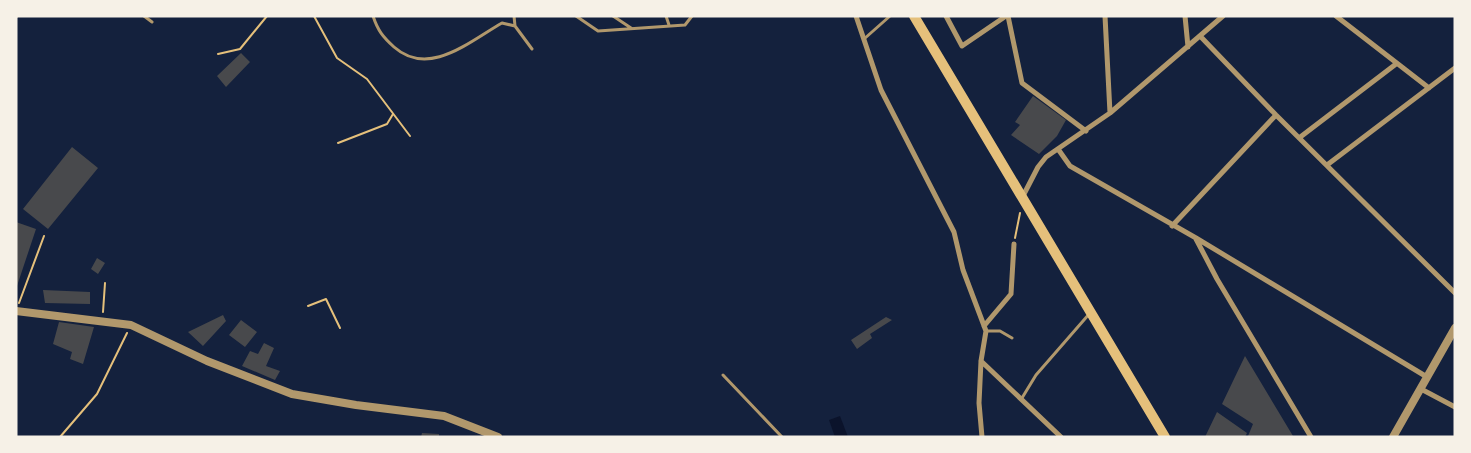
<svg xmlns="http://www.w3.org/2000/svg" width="1471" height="453" viewBox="0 0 1471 453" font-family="Jost,sans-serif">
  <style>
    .water { fill: #0b132b }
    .building { fill: #48494c }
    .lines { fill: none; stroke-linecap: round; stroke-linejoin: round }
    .path { stroke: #e5c07b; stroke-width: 2 }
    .service { stroke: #b1986c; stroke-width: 3 }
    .minor { stroke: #b1986c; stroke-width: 5 }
    .tertiary { stroke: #b1986c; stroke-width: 8 }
    .primary { stroke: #e5c07b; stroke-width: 10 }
  </style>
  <rect width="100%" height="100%" fill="#14213d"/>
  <path class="water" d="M 840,416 L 848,437 L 835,437 L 829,420 Z"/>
  <path class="building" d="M 241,53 L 250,62 L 226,87 L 217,76 Z
    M 1033,96 L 1066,120 L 1057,136 L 1039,154 L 1011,135 L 1020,125 L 1015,122 Z
    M 72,147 L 98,168 L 48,229 L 23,209 Z
    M 16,222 L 36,229 L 17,286 L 16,286 Z
    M 97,258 L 105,263 L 98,274 L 91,269 Z
    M 43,290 L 90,292 L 90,304 L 45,303 Z
    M 223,315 L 226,321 L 203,346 L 188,332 Z
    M 886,317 L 892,320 L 870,334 L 872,338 L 857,349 L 851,340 Z
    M 241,320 L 257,332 L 245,347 L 229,335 Z
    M 59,322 L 94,327 L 83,364 L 70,359 L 72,352 L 53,344 Z
    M 264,343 L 274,348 L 266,366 L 280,371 L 275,380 L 242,366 L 250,351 L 258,354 Z
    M 1245,356 L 1293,436 L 1248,436 L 1253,424 L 1222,404 Z
    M 1217,412 L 1247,433 L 1245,437 L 1205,437 Z
    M 422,433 L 439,434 L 439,437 L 421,437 Z"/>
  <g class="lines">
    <path class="path" d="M 314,16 L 337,58 L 367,79 L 410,136
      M 218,54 L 240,49 L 267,16
      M 338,143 L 387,124 L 393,114
      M 1015,238 L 1020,213
      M 19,303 L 44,236
      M 308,306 L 326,299 L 340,328
      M 103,312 L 105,283
      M 60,437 L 97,394 L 127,333"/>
    <path class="service" d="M 144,16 L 152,22
      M 373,16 C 378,31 383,37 394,47 C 429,78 470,41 502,23 L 515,26
      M 514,16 L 515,26 L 532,49
      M 576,16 L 598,31 L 685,25 L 692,16
      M 613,16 L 631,28
      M 666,16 L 669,25
      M 16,17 L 17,16
      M 864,39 L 890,16
      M 987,331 L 1000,331 L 1012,338
      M 723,375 L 782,437
      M 1022,398 L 1036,375 L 1090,313"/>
    <path class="minor" d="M 856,16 L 881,90 L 954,232 L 963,270 L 986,331 L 981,361 L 979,403 L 982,437
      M 946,16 L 962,46 L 1006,16
      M 1008,16 L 1022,83 L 1086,131
      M 1105,16 L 1110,113
      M 1185,16 L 1188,47
      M 1336,16 L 1429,88
      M 1201,37 L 1276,115 L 1455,293
      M 1299,138 L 1396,64
      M 1058,149 L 1070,166 L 1196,238 L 1427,377
      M 1327,165 L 1455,68
      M 1023,196 L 1038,167 L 1046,157 L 1110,113 L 1223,16
      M 1172,226 L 1276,115
      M 1196,239 L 1217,279 L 1311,437
      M 984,326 L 1011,294 L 1014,244
      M 981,361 L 1061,437
      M 1421,389 L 1455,407"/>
    <path class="tertiary" d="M 16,311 L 131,325 L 207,361 L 292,394 L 356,405 L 444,416 L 498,437
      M 1393,437 L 1455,328"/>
    <path class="primary" d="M 914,16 L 1165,437"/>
  </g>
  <rect width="1471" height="453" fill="none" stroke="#f6f1e7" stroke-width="35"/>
</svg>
